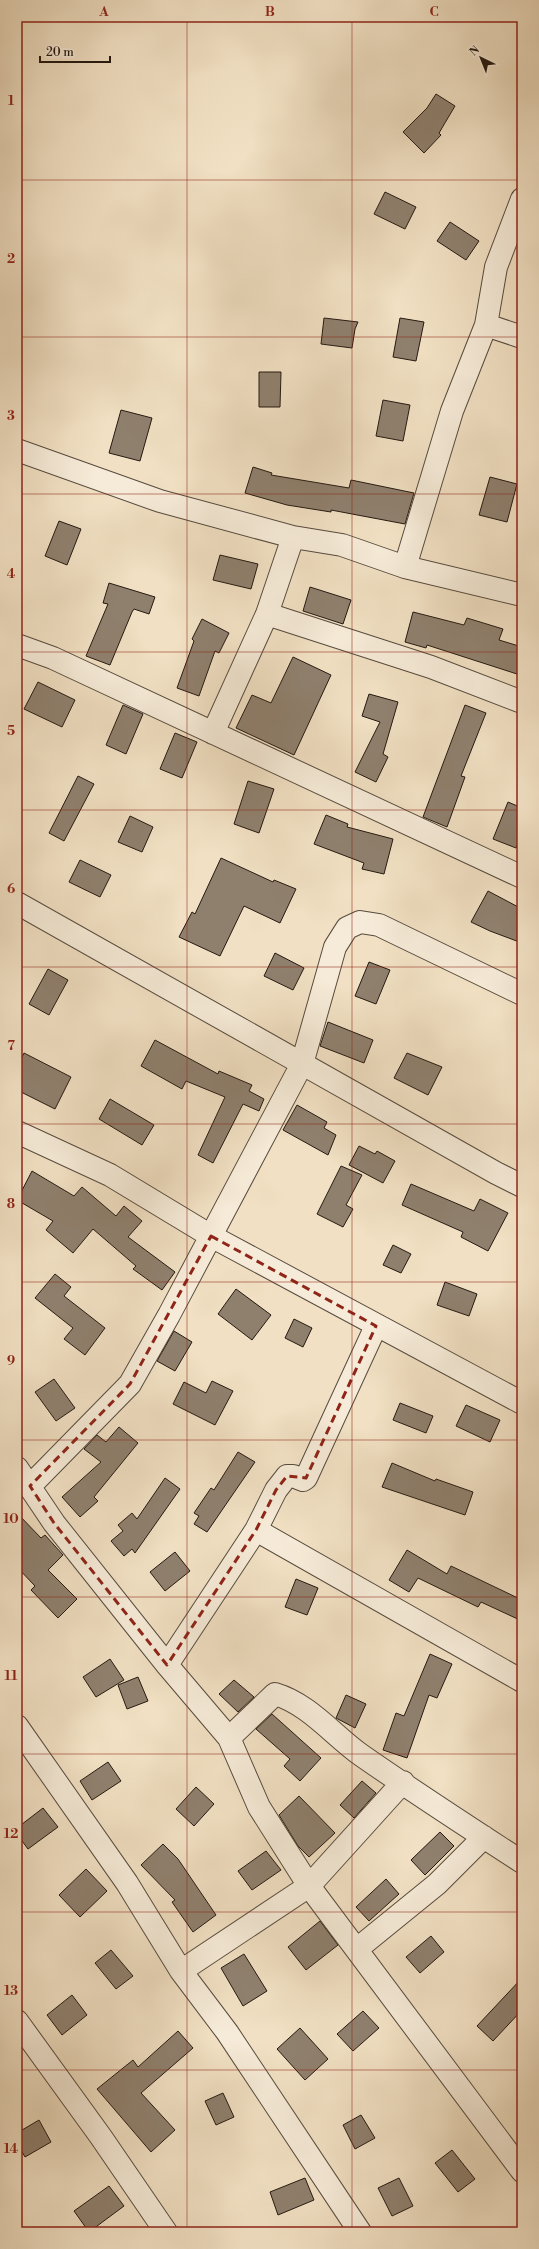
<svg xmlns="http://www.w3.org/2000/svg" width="539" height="2249" viewBox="0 0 539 2249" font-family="'Libre Bodoni',serif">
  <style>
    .building { fill: #8f806e; stroke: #241911 }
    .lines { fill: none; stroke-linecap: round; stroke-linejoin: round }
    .minor-casing { stroke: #574b3e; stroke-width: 24 }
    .minor { stroke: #f6ebd8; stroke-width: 22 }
    .marked { fill: none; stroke: #8f2418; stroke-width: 3; stroke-dasharray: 8 5; stroke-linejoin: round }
    .grid { fill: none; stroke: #8f2418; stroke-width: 1; stroke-opacity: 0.55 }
    .neatline { fill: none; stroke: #8f2418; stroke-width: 1.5 }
    .grid-label { font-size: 13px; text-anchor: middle; font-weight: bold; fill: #8f2418 }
  </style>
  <rect width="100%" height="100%" fill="#f1e0c3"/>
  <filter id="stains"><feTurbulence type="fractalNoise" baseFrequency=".005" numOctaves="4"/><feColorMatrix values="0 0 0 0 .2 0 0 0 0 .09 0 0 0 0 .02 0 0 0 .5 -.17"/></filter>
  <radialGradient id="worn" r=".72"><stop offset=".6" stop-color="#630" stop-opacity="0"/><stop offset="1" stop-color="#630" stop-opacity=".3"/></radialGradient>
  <path class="building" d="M 436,94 L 455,106 L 439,133 L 441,135 L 424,153 L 403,132 L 427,108 Z
    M 385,192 L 416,207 L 405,229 L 374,214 Z
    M 450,222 L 479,241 L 466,260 L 437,241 Z
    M 324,318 L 358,322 L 355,329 L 352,348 L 321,344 Z
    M 400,318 L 424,322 L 416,361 L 393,357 Z
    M 259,372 L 281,372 L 280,407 L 259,407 Z
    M 383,400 L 410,405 L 403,441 L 376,436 Z
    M 121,410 L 152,418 L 140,461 L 109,453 Z
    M 253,467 L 272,473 L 271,475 L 349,488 L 351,480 L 414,493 L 405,524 L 331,510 L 331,512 L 287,505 L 245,493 Z
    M 490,477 L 517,484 L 507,522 L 479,515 Z
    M 59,521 L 81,529 L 67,565 L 45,556 Z
    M 220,555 L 258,564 L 251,589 L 213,580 Z
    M 109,583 L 155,597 L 149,614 L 134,609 L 132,612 L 110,665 L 86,656 L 108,604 L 103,603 Z
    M 310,587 L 351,600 L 343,624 L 303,611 Z
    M 413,612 L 464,625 L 467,618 L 503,629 L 499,640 L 522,647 L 522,656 L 517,674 L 427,645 L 426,648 L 405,642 Z
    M 202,619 L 229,633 L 219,653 L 215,651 L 199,696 L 177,688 L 194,641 L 192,639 Z
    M 293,657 L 331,675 L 294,755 L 236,728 L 252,695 L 271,703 Z
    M 38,682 L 75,700 L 62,727 L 24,709 Z
    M 369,694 L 398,702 L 383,754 L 388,757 L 376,782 L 355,772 L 380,722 L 362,716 Z
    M 123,705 L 143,714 L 126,754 L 106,745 Z
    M 465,705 L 486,713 L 461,776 L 465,777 L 447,827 L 423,817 Z
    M 175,733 L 197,742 L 182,778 L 160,769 Z
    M 78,776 L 94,784 L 64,841 L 49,833 Z
    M 248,781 L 274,789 L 259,833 L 234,824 Z
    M 508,802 L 522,808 L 522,847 L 517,845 L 516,848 L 493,839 Z
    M 326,815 L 348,824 L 347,827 L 393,839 L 384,874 L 362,869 L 364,863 L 314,844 Z
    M 130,816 L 153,827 L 142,852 L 118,842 Z
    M 221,858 L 273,882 L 274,880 L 296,889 L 280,923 L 244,906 L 220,956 L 179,937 L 192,912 L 195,914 Z
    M 80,860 L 111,875 L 100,897 L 69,882 Z
    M 488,891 L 522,909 L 522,943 L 490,931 L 471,922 Z
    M 275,953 L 304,968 L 293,990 L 264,976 Z
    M 369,962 L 390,970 L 376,1004 L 355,996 Z
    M 48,969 L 68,980 L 49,1015 L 29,1004 Z
    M 328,1022 L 373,1040 L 364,1063 L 320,1046 Z
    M 155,1040 L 218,1074 L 219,1071 L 252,1085 L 249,1091 L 264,1099 L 259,1111 L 243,1104 L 213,1163 L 198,1155 L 225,1097 L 186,1081 L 182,1089 L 141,1066 Z
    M 24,1053 L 71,1077 L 55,1109 L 17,1090 L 17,1067 Z
    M 407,1053 L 442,1067 L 428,1095 L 394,1078 Z
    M 110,1099 L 154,1125 L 142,1145 L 99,1119 Z
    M 297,1105 L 327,1122 L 324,1128 L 336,1135 L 328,1155 L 283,1130 Z
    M 359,1146 L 375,1154 L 377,1151 L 395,1161 L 383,1183 L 349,1165 Z
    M 341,1166 L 362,1175 L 346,1205 L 353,1209 L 343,1227 L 317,1214 Z
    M 32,1171 L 74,1196 L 82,1187 L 116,1216 L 124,1206 L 142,1221 L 128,1237 L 175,1272 L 162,1290 L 133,1269 L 136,1266 L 93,1229 L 73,1253 L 46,1230 L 53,1221 L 17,1200 Z
    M 411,1184 L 474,1211 L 480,1199 L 508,1213 L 488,1251 L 461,1237 L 463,1232 L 402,1205 Z
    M 393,1245 L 411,1254 L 401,1273 L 383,1265 Z
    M 55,1274 L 71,1287 L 64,1296 L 105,1328 L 85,1355 L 64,1339 L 73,1328 L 35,1298 Z
    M 445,1282 L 477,1294 L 469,1316 L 437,1305 Z
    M 236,1289 L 271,1315 L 252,1340 L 218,1314 Z
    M 294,1319 L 312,1328 L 303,1347 L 285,1338 Z
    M 174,1331 L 192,1342 L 175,1371 L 157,1361 Z
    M 54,1379 L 75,1408 L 56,1421 L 35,1392 Z
    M 212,1381 L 233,1391 L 215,1425 L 173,1404 L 184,1382 L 206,1393 Z
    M 400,1403 L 433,1416 L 426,1433 L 393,1420 Z
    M 466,1405 L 500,1420 L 490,1442 L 456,1426 Z
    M 119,1427 L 138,1443 L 94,1497 L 98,1501 L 80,1517 L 62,1497 L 101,1462 L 84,1449 L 97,1435 L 106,1442 Z
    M 238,1452 L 255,1462 L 207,1532 L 194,1524 L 199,1516 L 194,1513 L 211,1488 L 214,1490 Z
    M 392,1463 L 435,1481 L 436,1479 L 473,1492 L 465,1515 L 382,1487 Z
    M 165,1478 L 180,1489 L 135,1553 L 132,1549 L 124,1556 L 111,1541 L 123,1531 L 118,1525 L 132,1513 L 137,1519 Z
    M 17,1513 L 41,1538 L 45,1535 L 63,1555 L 48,1570 L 77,1599 L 58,1618 L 31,1590 L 35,1586 L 17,1567 Z
    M 407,1550 L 447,1574 L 451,1566 L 522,1600 L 522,1621 L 481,1602 L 478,1607 L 418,1578 L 409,1592 L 389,1580 Z
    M 175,1552 L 190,1571 L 165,1591 L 150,1572 Z
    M 296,1579 L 318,1588 L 307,1615 L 285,1607 Z
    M 430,1654 L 452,1664 L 437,1698 L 429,1695 L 407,1758 L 383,1750 L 396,1713 L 404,1716 Z
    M 110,1659 L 124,1680 L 96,1697 L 83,1677 Z
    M 138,1677 L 148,1701 L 127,1709 L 118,1685 Z
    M 234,1680 L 254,1697 L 238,1712 L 219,1694 Z
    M 346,1695 L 366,1704 L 355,1728 L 336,1718 Z
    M 272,1714 L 321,1758 L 300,1781 L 284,1766 L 290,1759 L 256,1729 Z
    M 108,1762 L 121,1781 L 92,1800 L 80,1781 Z
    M 362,1781 L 376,1793 L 354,1818 L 340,1805 Z
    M 196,1787 L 214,1804 L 194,1826 L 176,1809 Z
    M 299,1796 L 335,1833 L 309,1857 L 298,1846 L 279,1815 Z
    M 43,1808 L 58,1827 L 28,1849 L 17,1834 L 17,1828 Z
    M 440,1832 L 454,1846 L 425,1875 L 411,1860 Z
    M 163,1844 L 178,1859 L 216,1915 L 193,1932 L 172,1902 L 175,1900 L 141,1865 Z
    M 266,1851 L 281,1870 L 252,1890 L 238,1871 Z
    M 86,1869 L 107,1891 L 80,1917 L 59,1895 Z
    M 386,1879 L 399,1894 L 369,1921 L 356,1907 Z
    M 320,1921 L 338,1945 L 306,1970 L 288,1947 Z
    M 431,1936 L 444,1952 L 420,1973 L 406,1957 Z
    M 111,1950 L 133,1976 L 116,1989 L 95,1963 Z
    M 244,1954 L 267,1991 L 243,2006 L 221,1968 Z
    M 522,1978 L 522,2010 L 493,2041 L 477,2026 Z
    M 72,1995 L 87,2015 L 62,2035 L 47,2015 Z
    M 363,2011 L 379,2028 L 353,2051 L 337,2034 Z
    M 300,2028 L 328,2059 L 305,2080 L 277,2049 Z
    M 178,2031 L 193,2048 L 141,2093 L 175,2130 L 151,2152 L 97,2089 L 133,2060 L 138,2067 Z
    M 223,2093 L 234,2117 L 216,2125 L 205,2101 Z
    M 361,2115 L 375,2138 L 355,2149 L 343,2125 Z
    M 39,2120 L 51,2142 L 25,2157 L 17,2143 L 17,2133 Z
    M 452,2150 L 475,2179 L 458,2192 L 435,2163 Z
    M 305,2178 L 314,2200 L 278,2215 L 270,2192 Z
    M 399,2178 L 413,2206 L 392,2216 L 378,2188 Z
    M 109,2186 L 124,2206 L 89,2232 L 74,2211 Z"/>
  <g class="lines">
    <g class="minor-casing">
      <path id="minor" d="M 486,325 L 522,337
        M 17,450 L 160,501 L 293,537 L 342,545 L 405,567 L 522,595
        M 405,567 L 452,411 L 486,325 L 496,267 L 522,199
        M 267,614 L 431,667 L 522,702
        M 17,645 L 53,658 L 522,877
        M 213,733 L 267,614 L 293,537
        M 17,903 L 496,1173 L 522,1186
        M 17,1132 L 110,1175 L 211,1236 L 522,1403
        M 17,1468 L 54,1523 L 167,1665 L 229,1738 L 259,1807 L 309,1886 L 522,2171
        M 30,1486 L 130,1384 L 169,1315 L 302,1064 L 335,947 L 347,928 L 360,922 L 379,925 L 522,994
        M 256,1530 L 522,1681
        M 167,1665 L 256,1530 L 276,1490 L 287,1476 L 293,1476 L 303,1480 L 306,1478 L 376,1326
        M 17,1726 L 127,1883 L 181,1971 L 227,2032 L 360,2232
        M 229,1738 L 275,1694 C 309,1704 333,1735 361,1755 C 414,1792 468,1827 522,1862
        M 357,1949 L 437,1884 L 484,1837
        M 181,1971 L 309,1886 L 403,1782
        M 17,2021 L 101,2137 L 166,2232"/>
    </g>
    <use href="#minor" class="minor"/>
  </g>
  <path class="marked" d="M 211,1236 L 376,1326 L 306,1478 L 287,1476 L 276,1490 L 256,1530 L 167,1665 L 54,1523 L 30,1486 L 130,1384 Z"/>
  <path class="grid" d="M 187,17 L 187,2232M 352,17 L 352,2232M 17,180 L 522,180M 17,337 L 522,337M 17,494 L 522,494M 17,652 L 522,652M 17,810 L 522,810M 17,967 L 522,967M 17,1124 L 522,1124M 17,1282 L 522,1282M 17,1440 L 522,1440M 17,1597 L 522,1597M 17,1754 L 522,1754M 17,1912 L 522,1912M 17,2070 L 522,2070"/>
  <rect width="539" height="2249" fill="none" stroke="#f1e0c3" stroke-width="44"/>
  <g transform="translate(481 58) rotate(317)" stroke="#f6ebd8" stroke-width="3" paint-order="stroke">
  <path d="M0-3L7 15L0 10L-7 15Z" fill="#241911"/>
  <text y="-6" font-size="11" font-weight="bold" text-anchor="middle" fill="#241911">N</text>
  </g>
  <path d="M40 56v6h70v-6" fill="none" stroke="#241911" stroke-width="2"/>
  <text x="46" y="56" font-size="12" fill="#241911" stroke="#f6ebd8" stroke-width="3" paint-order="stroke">20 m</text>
  <rect x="22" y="22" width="495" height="2205" class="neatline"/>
  <g class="grid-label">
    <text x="104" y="16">A</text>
    <text x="270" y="16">B</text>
    <text x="434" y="16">C</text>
    <text x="11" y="105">1</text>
    <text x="11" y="263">2</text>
    <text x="11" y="420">3</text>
    <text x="11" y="578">4</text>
    <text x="11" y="735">5</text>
    <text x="11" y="893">6</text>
    <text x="11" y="1050">7</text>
    <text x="11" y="1208">8</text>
    <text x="11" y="1365">9</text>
    <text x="11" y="1523">10</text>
    <text x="11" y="1680">11</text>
    <text x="11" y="1838">12</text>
    <text x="11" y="1995">13</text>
    <text x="11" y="2153">14</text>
  </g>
  <rect width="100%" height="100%" filter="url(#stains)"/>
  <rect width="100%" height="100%" fill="url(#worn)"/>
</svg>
